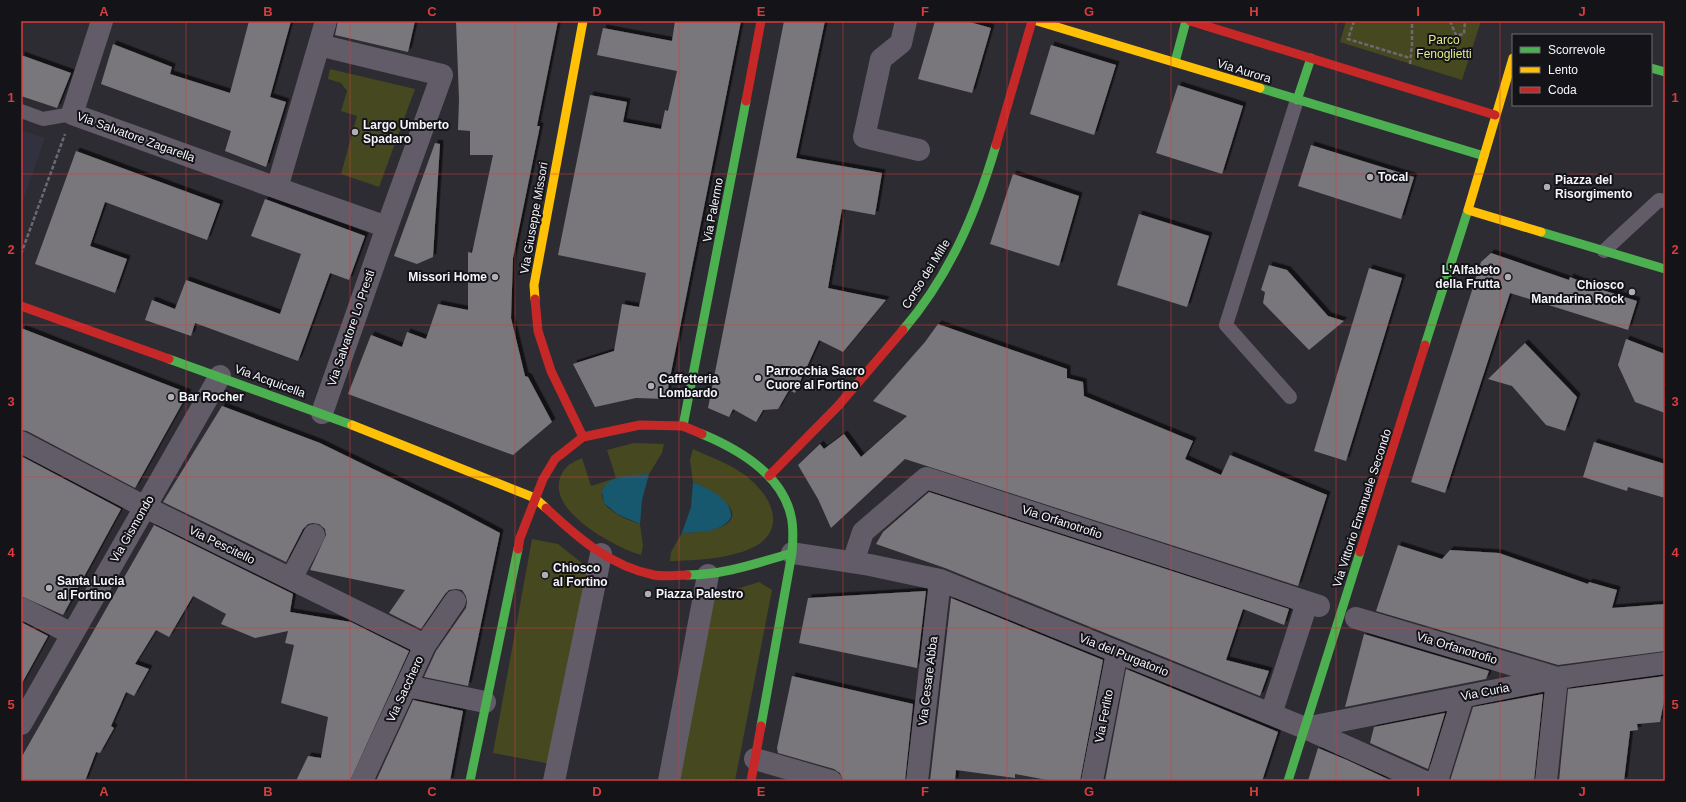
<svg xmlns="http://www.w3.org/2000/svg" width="1686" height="802" viewBox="0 0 1686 802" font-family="Arial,sans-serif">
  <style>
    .built { fill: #313140 }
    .green { fill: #46491f }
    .water { fill: #18586e }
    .building { fill: #7a777b; filter: url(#shadow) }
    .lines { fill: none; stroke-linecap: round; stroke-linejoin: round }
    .path { stroke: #6d6873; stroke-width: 2.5; stroke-dasharray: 4 2; stroke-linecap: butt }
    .lane { stroke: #625c69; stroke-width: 14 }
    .street { stroke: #625c69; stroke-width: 22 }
    .fast { stroke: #4caf50; stroke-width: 9 }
    .slow { stroke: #ffc107; stroke-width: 9 }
    .jam { stroke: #c62828; stroke-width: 9 }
    .grid { fill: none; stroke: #d93c3d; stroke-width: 1; stroke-opacity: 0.55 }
    .poi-dot { fill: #aeaeb5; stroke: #131318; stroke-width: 1.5 }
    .labels { text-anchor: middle; stroke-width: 4; stroke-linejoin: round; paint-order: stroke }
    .park-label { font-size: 12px; fill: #e2eb86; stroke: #131318 }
    .street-label { font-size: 12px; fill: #f4f4fb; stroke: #131318 }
    .poi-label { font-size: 12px; font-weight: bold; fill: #f4f4fb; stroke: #131318; text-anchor: start }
    .neatline { fill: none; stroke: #d93c3d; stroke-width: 1.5 }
    .grid-label { font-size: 13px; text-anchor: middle; font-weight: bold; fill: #d93c3d }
  </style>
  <defs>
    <filter id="shadow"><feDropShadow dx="3.5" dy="-3.5" stdDeviation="0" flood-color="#0009"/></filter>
  </defs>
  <rect width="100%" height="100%" fill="#2c2c32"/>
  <path class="built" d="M 21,130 L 45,138 L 21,206 Z"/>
  <path class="green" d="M 1346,21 L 1481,21 L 1462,80 L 1340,42 Z
    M 330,69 L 415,89 L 379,187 L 341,174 L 357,116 L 341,111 L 347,91 L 341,83 L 328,79 Z
    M 634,443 L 664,444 L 662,453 L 649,474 L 616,478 L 603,488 C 596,508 624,519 640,524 L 643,546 L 641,555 C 614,547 538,507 564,470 C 568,464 576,461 582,458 L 591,486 L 616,478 L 607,450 Z
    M 693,449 C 714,459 740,467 756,485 C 766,495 774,508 773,522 C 770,559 697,560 670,561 L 671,552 L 682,533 C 696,532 713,532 725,525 C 750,509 704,487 693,482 L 690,460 Z
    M 532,539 L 558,544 L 587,567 L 551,764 L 493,753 Z
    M 759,582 L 772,590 L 735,781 L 679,781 L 714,596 Z"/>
  <path class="water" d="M 649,474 L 642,500 L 640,524 L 617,514 L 604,503 L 602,491 C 608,474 634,475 649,474 Z
    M 693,482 C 708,489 732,498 731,517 C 723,533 698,532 682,533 L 691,507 Z"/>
  <path class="building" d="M 249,21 L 291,21 L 270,97 L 286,102 L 266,167 L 225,151 L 231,131 L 101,84 L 113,44 L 172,67 L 170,74 L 230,93 Z
    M 338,21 L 415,21 L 408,52 L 335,35 Z
    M 456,21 L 558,21 L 537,126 L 540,126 L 513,258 L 511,318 L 525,376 L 528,377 L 552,422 L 513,455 L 348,394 L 371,335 L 402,347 L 407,332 L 426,339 L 438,304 L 468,310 L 468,252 L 472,253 L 493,155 L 470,155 L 470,131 L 458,130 L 459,99 Z
    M 675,21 L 741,21 L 670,378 L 666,399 L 636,398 L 595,407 L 573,364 L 614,351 L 622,304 L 639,307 L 646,273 L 558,255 L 590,95 L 627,102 L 623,122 L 661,129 L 665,110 L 668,111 L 677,71 L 597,55 L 603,28 L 672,41 Z
    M 784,21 L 825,21 L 796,158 L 882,173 L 875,215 L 842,209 L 828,288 L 886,300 L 843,352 L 819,340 L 805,371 L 794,367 L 802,377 L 795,393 L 789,390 L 778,409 L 763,410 L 756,422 L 733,409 L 729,417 L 708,408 Z
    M 935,21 L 966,21 L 991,28 L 972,93 L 918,79 Z
    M 1051,45 L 1116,65 L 1094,135 L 1030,114 Z
    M 21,55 L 71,73 L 57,108 L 21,96 Z
    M 1178,85 L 1243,106 L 1222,174 L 1156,153 Z
    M 435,143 L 440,144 L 433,257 L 417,264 L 394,256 Z
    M 1311,145 L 1414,177 L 1401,219 L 1298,186 Z
    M 76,151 L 220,204 L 207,240 L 105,202 L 90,246 L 127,259 L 115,293 L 35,264 Z
    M 1013,174 L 1079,196 L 1059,266 L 990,244 Z
    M 265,199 L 365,236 L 349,280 L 330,273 L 298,361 L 195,323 L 191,336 L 145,320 L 152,300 L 175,309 L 186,280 L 280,314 L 301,254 L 251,236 Z
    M 1139,214 L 1209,236 L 1187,307 L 1117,285 Z
    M 1491,253 L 1569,280 L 1570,277 L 1599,289 L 1637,301 L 1628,330 L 1510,293 L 1445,493 L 1411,482 L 1481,262 Z
    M 1269,265 L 1287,270 L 1328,316 L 1344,321 L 1309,350 L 1263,303 L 1265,292 L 1261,290 Z
    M 1369,268 L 1402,278 L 1346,461 L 1314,451 Z
    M 938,324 L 1067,369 L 1067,378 L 1083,382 L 1084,396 L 1193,441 L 1185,459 L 1221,475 L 1230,455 L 1327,495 L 1298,586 L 905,459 L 831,528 L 818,499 L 798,465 L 820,444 L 824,449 L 844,434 L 861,457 L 907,416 L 873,401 L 925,342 Z
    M 21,328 L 188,393 L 135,488 L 27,431 L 21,430 Z
    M 1626,339 L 1665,354 L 1665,413 L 1635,402 L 1618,365 Z
    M 1525,343 L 1577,397 L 1565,431 L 1546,425 L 1512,386 L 1488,379 Z
    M 222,406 L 320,443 L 449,506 L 500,533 L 468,686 L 424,677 L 436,651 L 466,608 L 467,602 L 466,596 L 462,590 L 456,589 L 449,590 L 445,594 L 421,629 L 389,613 L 405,590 L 310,570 L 326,535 L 325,529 L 319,524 L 313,523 L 308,524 L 303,529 L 286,562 L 163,502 Z
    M 1594,442 L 1665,464 L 1665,498 L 1628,487 L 1627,491 L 1583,477 Z
    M 21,456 L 121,509 L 63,615 L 21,596 Z
    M 929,492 L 1289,609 L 1284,625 L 1243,609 L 1226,660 L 1269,671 L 1260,696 L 945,568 L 876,544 L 883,532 Z
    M 154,525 L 293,594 L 290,612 L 351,622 L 409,651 L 350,781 L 296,781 L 308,756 L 321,758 L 328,717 L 281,703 L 294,645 L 285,643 L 288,631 L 255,638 L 221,624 L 226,614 L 193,596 L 169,637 L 156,630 L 135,664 L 149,669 L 134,696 L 126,692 L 111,726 L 114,728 L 100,753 L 96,752 L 85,781 L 21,781 L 21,758 Z
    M 1398,545 L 1442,559 L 1450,550 L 1499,553 L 1588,584 L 1589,582 L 1617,590 L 1612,608 L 1665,604 L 1665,651 L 1558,665 L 1376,611 Z
    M 926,591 L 917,668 L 799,643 L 808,598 Z
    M 951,598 L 1103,660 L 1080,781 L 1053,781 L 1015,774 L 1015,778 L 956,770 L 955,781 L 930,781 Z
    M 21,622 L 48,636 L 21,685 Z
    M 1364,634 L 1489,671 L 1486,679 L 1345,707 Z
    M 1126,669 L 1278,732 L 1262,781 L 1105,781 Z
    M 792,676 L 913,704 L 905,781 L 843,781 L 840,773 L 834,769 L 778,753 L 777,748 Z
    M 1665,676 L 1665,695 L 1660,722 L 1637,724 L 1638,730 L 1630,731 L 1624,781 L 1559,781 L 1568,689 Z
    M 1543,694 L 1534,781 L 1450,781 L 1473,707 Z
    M 413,700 L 463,711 L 450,781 L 376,781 Z
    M 1445,713 L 1428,769 L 1370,743 L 1374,727 Z
    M 1318,748 L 1347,760 L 1392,781 L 1308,781 Z"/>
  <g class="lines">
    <path class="path" d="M 1354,21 L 1348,39 L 1410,58
      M 1450,21 L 1456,35 L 1464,34 L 1465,21
      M 1410,64 L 1412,45 L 1412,21
      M 21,254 L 65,134"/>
    <path class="lane" d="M 21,111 L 43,119 L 72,114
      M 1604,251 L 1659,200 L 1665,201
      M 1290,397 L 1226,325 L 1297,100"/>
    <path class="street" d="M 102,21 L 72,114 L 277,188
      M 906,21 L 901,43 L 881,59 L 864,137 L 919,150
      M 319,45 L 442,75 L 387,227 L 277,188 L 326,21
      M 322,413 L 387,227
      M 21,442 L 145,507 L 425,645
      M 792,553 L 870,565 L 940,580 L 1305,728 L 1423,781
      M 853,562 L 863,532 L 926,478 L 1319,606
      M 291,579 L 314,535
      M 21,608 L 72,634
      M 1356,618 L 1554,677
      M 407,686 L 485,702
      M 1271,714 L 1307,603
      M 21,724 L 220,376
      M 1305,728 L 1557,678 L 1665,663
      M 755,759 L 831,781
      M 362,781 L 425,645 L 455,601
      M 554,781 L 601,554
      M 669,781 L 708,575
      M 917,781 L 940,580
      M 1092,781 L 1117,652
      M 1437,781 L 1463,697
      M 1546,781 L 1557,678"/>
    <path class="fast" d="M 1175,62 L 1186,21
      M 1651,68 L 1665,72
      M 1260,88 L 1484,156
      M 1297,100 L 1311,58
      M 1541,232 L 1665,269
      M 903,330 C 950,275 976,213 996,145
      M 1425,345 L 1468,210
      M 169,359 L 352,425
      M 683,426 L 746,101
      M 702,434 C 738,449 782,475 791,516 C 794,528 793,541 792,553 L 761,726
      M 687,575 C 724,575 757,563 792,553
      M 470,781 L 518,549
      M 1288,781 L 1360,552"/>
    <path class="slow" d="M 1037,21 L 1260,88
      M 1513,58 L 1468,210 L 1541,232
      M 535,299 L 534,285 L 583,21
      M 352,425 L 535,498 L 546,508"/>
    <path class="jam" d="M 1190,21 L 1495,115
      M 746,101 L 761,21
      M 996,145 L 1032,21
      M 535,299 L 538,331 L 551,371 L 583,437
      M 21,306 L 169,359
      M 769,476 L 838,406 L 903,330
      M 546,508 C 578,538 610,566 654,575 C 664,577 677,575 687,575
      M 518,549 L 520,538 L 543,479 L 555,459 L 583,437 L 640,425 L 683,426 L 702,434
      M 1360,552 L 1425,345
      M 751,781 L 761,726"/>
  </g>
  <path class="grid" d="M 186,21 L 186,781M 350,21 L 350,781M 515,21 L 515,781M 679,21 L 679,781M 843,21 L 843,781M 1007,21 L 1007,781M 1171,21 L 1171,781M 1336,21 L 1336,781M 1500,21 L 1500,781M 21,174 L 1665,174M 21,325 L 1665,325M 21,477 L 1665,477M 21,628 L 1665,628"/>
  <g class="poi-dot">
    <circle cx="355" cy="132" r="4"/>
    <circle cx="1370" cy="177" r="4"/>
    <circle cx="1547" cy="187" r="4"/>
    <circle cx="495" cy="277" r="4"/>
    <circle cx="1508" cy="277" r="4"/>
    <circle cx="1632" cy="292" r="4"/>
    <circle cx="758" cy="378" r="4"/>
    <circle cx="651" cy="386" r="4"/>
    <circle cx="171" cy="397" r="4"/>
    <circle cx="545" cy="575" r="4"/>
    <circle cx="49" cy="588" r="4"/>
    <circle cx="648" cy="594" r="4"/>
  </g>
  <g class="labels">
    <g class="park-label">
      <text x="1444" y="44">Parco<tspan x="1444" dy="14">Fenoglietti</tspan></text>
    </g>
    <g class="street-label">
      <text transform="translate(1244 71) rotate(17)" y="4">Via Aurora</text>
      <text transform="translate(136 137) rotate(20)" y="4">Via Salvatore Zagarella</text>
      <text transform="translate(713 210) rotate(-79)" y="4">Via Palermo</text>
      <text transform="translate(534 218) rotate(-80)" y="4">Via Giuseppe Missori</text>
      <text transform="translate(926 274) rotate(-58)" y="4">Corso dei Mille</text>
      <text transform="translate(351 328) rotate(-71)" y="4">Via Salvatore Lo Presti</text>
      <text transform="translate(270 381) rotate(20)" y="4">Via Acquicella</text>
      <text transform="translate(1362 508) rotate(-72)" y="4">Via Vittorio Emanuele Secondo</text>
      <text transform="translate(1062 522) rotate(18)" y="4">Via Orfanotrofio</text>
      <text transform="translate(132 529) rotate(-60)" y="4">Via Gismondo</text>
      <text transform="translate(222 545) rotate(26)" y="4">Via Pescitello</text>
      <text transform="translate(1457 648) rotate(17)" y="4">Via Orfanotrofio</text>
      <text transform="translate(1124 655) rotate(22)" y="4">Via del Purgatorio</text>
      <text transform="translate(928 681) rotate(-83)" y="4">Via Cesare Abba</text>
      <text transform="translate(405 689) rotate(-65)" y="4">Via Sacchero</text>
      <text transform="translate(1485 692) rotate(-11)" y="4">Via Curia</text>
      <text transform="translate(1104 716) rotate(-79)" y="4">Via Ferlito</text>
    </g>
    <g class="poi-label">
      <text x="363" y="129">Largo Umberto<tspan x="363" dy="14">Spadaro</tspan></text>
      <text x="1378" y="181">Tocal</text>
      <text x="1555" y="184">Piazza del<tspan x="1555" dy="14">Risorgimento</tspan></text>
      <text x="1500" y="274" text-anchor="end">L'Alfabeto<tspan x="1500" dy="14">della Frutta</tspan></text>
      <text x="487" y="281" text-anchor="end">Missori Home</text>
      <text x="1624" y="289" text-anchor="end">Chiosco<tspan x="1624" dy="14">Mandarina Rock</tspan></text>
      <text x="766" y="375">Parrocchia Sacro<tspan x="766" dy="14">Cuore al Fortino</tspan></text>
      <text x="659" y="383">Caffetteria<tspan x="659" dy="14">Lombardo</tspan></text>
      <text x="179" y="401">Bar Rocher</text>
      <text x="553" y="572">Chiosco<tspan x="553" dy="14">al Fortino</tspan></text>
      <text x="57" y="585">Santa Lucia<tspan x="57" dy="14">al Fortino</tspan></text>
      <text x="656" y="598">Piazza Palestro</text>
    </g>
  </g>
  <rect width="1686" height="802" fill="none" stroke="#131318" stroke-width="44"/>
  <rect x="1512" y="34" width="140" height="72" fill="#131318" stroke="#6d6d73"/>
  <rect x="1520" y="47" width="20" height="6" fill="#4caf50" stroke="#6d6d73"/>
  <text x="1548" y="54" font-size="12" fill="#f4f4fb">Scorrevole</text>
  <rect x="1520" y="67" width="20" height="6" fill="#ffc107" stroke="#6d6d73"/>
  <text x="1548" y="74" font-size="12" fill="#f4f4fb">Lento</text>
  <rect x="1520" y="87" width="20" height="6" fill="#c62828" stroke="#6d6d73"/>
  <text x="1548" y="94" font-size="12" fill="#f4f4fb">Coda</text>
  <rect x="22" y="22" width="1642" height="758" class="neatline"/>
  <g class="grid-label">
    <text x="104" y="16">A</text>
    <text x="268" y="16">B</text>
    <text x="432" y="16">C</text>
    <text x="597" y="16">D</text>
    <text x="761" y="16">E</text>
    <text x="925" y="16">F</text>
    <text x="1089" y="16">G</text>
    <text x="1254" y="16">H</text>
    <text x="1418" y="16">I</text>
    <text x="1582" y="16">J</text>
    <text x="11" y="102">1</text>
    <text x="1675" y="102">1</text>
    <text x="11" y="254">2</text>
    <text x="1675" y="254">2</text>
    <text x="11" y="406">3</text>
    <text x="1675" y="406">3</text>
    <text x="11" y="557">4</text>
    <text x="1675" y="557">4</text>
    <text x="11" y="709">5</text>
    <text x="1675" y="709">5</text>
    <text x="104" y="796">A</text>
    <text x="268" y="796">B</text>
    <text x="432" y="796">C</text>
    <text x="597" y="796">D</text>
    <text x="761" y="796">E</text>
    <text x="925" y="796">F</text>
    <text x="1089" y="796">G</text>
    <text x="1254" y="796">H</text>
    <text x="1418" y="796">I</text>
    <text x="1582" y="796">J</text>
  </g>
</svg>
